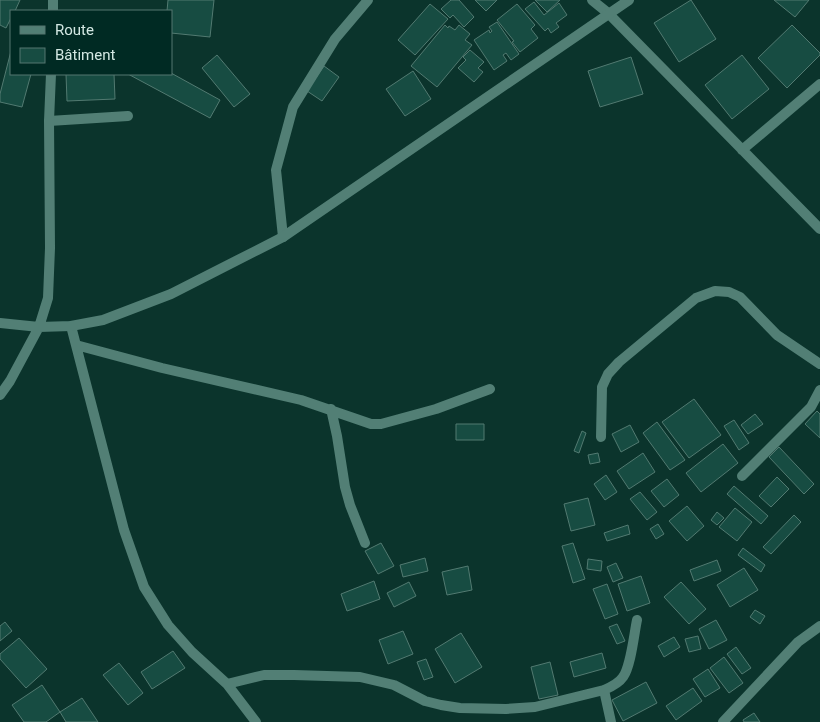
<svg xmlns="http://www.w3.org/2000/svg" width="820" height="722" viewBox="0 0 820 722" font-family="Roboto,sans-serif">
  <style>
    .building { fill: #174c42; stroke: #527a71 }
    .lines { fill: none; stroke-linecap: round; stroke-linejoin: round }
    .minor { stroke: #527f75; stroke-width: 10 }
    .tertiary { stroke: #527f75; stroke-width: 10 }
  </style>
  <rect width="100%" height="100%" fill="#0b342c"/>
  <path class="building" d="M 0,0 L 20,0 L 15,11 L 11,11 L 11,18 L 6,28 L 0,25 Z
    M 168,0 L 214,0 L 210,37 L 171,33 L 171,11 L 167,11 Z
    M 451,0 L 459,0 L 474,17 L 464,27 L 453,15 L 450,18 L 441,9 Z
    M 475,0 L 497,0 L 486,11 Z
    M 535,0 L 560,0 L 547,12 Z
    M 691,0 L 716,39 L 679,62 L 654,23 Z
    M 774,0 L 809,0 L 795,17 Z
    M 534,2 L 544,15 L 559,3 L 567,15 L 556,23 L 559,27 L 551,33 L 548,28 L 545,31 L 525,9 Z
    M 430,4 L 448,19 L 415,55 L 398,40 Z
    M 517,4 L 535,25 L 531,29 L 538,38 L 520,52 L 512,42 L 514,41 L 497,20 Z
    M 497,22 L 519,54 L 511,60 L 506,53 L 503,55 L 507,61 L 494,70 L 474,40 L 489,30 L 490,33 L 492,31 L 489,27 Z
    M 445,25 L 448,28 L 449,26 L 455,30 L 459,25 L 470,34 L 465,40 L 472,45 L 437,87 L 411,66 Z
    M 792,25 L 820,53 L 820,55 L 787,88 L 758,58 Z
    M 470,50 L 484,62 L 478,68 L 483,72 L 474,82 L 458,68 L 466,60 L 463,57 Z
    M 11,51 L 11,74 L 31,74 L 22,107 L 0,102 L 0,94 Z
    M 217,55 L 250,94 L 234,107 L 202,68 Z
    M 742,55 L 769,89 L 732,119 L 705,85 Z
    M 631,57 L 643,94 L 600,107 L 588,71 Z
    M 324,66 L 339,77 L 322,101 L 307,91 Z
    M 413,71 L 431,99 L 405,116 L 386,89 Z
    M 171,73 L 220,100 L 210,118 L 128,74 Z
    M 66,74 L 114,74 L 115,99 L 67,101 Z
    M 694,399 L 721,435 L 689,458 L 662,422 Z
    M 817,411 L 820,414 L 820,438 L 805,424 Z
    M 755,414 L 763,424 L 748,434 L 741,425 Z
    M 734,420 L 749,443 L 739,450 L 724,426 Z
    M 657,422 L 685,460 L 670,470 L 643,433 Z
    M 456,424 L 484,424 L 484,440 L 456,440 Z
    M 630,425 L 639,442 L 621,452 L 612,434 Z
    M 582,431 L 586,433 L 579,453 L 574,451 Z
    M 723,444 L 738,463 L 701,492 L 686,473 Z
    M 779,447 L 814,484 L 804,494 L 769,457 Z
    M 598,453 L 600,462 L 590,464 L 588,455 Z
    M 643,453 L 655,472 L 629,489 L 617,471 Z
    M 606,475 L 617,492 L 605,500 L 594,484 Z
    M 777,477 L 789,489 L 771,507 L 759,496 Z
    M 667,479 L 679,495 L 664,507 L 651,491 Z
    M 734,486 L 768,516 L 761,524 L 727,494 Z
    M 640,492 L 657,512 L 647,520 L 630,499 Z
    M 588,498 L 595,525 L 571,531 L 564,504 Z
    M 687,506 L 704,526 L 687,541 L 669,521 Z
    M 735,508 L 752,522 L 737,541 L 719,527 Z
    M 717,512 L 724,518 L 717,525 L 711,520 Z
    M 794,515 L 801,522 L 771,554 L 763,547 Z
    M 658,524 L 664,534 L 656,539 L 650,529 Z
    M 628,525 L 630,534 L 607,541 L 604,533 Z
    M 381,543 L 394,566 L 378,574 L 365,551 Z
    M 573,543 L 585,579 L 573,583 L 562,546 Z
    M 743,548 L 765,565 L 761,572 L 738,555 Z
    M 425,558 L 428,571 L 403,577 L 400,565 Z
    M 588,559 L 602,561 L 601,571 L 587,569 Z
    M 717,560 L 721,571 L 694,581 L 690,570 Z
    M 616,563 L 623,578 L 613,582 L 607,567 Z
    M 468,566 L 472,590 L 447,595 L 442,572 Z
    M 744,568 L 758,590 L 730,607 L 717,585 Z
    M 641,576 L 650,603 L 627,611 L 618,584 Z
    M 374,581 L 380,599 L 347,611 L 341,594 Z
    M 409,582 L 416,596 L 394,607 L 387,593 Z
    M 681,582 L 706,609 L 689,624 L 664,597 Z
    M 607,584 L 618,614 L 605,619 L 593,589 Z
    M 755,610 L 765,616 L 760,624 L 750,617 Z
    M 716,620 L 727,640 L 709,649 L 699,629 Z
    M 5,622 L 12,631 L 0,641 L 0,626 Z
    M 617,624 L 625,641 L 617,644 L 609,627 Z
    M 403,631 L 413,654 L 388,664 L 379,640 Z
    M 461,633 L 482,667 L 455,683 L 435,649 Z
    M 698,636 L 701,649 L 689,652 L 685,639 Z
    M 674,637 L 680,647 L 664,657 L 658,646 Z
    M 19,638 L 47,669 L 26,688 L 0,659 L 0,654 Z
    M 736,647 L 751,668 L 742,674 L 727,654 Z
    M 173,651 L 185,668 L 152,689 L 141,672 Z
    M 602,653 L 606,668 L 574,677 L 570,662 Z
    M 724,657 L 743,683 L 729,693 L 710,668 Z
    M 426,659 L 433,677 L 424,680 L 417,662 Z
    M 550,662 L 558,695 L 539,699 L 531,667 Z
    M 119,663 L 143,693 L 128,705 L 103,675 Z
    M 708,669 L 720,688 L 705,697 L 693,679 Z
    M 646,682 L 657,703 L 623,721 L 612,700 Z
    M 42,685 L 60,712 L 46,722 L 24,722 L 12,705 Z
    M 693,688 L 702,701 L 676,720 L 666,706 Z
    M 82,698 L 98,722 L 66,722 L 60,712 Z
    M 754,713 L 760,722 L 744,722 L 743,720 Z"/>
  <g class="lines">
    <path class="minor" d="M 592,0 L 608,13 L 820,229
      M 49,121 L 128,116
      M 742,150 L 820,84
      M 283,237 L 276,170 L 293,107 L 335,39 L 368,0
      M 71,326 L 124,530 L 144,587 L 168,625 L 192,652 L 227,684 L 256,722
      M 76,345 L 162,368 L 301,400 L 371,424 L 381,424 L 436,409 L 490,389
      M 331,409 L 337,436 L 345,487 L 350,505 L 365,543
      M 601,437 L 602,387 L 608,374 L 619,362 L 696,298 L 715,291 L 729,292 L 740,297 L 777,335 L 820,364
      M 742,476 L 811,407 L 820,390
      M 227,684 L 264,675 L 294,675 L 360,677 L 394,685 L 425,701 L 441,705 L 460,708 L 506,709 L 535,707 L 604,690 C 611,687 619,683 623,677 C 631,666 634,634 637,620
      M 604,690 L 611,722
      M 723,722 L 798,642 L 820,626"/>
    <path class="tertiary" d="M 53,11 L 53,0
      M 0,323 L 39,327 L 71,326 L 103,320 L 171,294 L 283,237 L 629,0
      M 0,395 L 10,381 L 39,327 L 48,298 L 50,248 L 49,121 L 51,74"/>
  </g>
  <rect x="10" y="10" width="162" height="65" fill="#002a23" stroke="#547670"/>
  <rect x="20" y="26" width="25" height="8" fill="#527f75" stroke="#547670"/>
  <text x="55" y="35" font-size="15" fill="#d3e8e3">Route</text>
  <rect x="20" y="48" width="25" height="15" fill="#174c42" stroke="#547670"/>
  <text x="55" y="60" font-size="15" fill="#d3e8e3">Bâtiment</text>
</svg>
